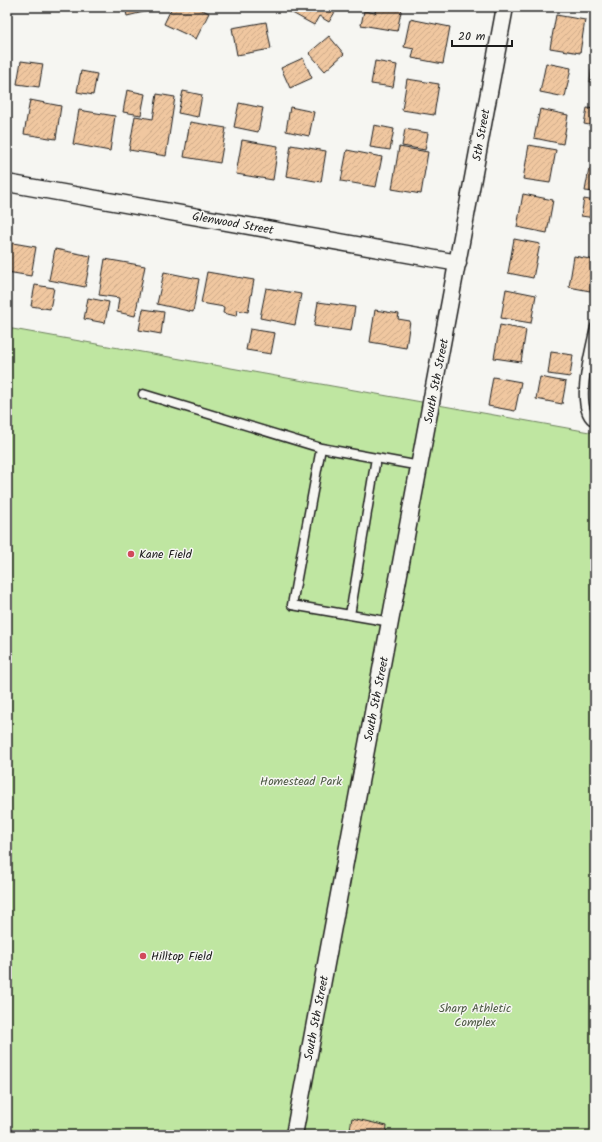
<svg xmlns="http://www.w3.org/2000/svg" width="602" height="1142" viewBox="0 0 602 1142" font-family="Kalam,sans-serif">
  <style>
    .park { fill: #bfe6a1; stroke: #6e815e }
    .building { fill: url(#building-hatch); stroke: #1c1c1c }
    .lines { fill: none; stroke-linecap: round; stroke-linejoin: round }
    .lane-casing { stroke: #1c1c1c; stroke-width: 11 }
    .street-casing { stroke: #1c1c1c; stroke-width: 19 }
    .lane { stroke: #f6f6f2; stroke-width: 8 }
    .street { stroke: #f6f6f2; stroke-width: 16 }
    .poi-dot { fill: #d1495b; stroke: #f6f6f2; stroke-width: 1.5 }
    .labels { text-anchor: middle; stroke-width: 3; stroke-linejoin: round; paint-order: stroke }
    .street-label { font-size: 12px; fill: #1c1c1c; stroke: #f6f6f2 }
    .poi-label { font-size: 12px; fill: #1c1c1c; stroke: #f6f6f2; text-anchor: start }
    .park-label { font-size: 12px; fill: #4d5944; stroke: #f6f6f2 }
  </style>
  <defs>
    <pattern id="building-hatch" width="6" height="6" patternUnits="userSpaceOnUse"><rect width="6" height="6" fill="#f0c7a0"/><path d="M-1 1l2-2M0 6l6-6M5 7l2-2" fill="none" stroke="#cdaa89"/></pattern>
  </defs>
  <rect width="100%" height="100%" fill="#f6f6f2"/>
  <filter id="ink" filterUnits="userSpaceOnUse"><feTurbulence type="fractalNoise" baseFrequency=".025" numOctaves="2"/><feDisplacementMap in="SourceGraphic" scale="8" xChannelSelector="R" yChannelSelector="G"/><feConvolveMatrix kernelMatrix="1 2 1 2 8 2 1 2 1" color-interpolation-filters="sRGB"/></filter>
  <g filter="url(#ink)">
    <path class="park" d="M 7,328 L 595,433 L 595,1135 L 11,1135 L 7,1129 Z"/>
    <path class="building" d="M 125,7 L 147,7 L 148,11 L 127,16 Z
      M 172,7 L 196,7 L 209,13 L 196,39 L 164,24 Z
      M 286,7 L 338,7 L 329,22 L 319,16 L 314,25 L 285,9 Z
      M 376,7 L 402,7 L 397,31 L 361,25 L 364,11 L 375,13 Z
      M 556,15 L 585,20 L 580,53 L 550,48 Z
      M 410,19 L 450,27 L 443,64 L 412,58 L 414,49 L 404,47 Z
      M 266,22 L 271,49 L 237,55 L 232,28 Z
      M 329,36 L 344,54 L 325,71 L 309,53 Z
      M 303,58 L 312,78 L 290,88 L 281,68 Z
      M 21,61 L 43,64 L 39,87 L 17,84 Z
      M 375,61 L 397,65 L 393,87 L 371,84 Z
      M 546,63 L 571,68 L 565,97 L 540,92 Z
      M 592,63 L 595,63 L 595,82 L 590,82 Z
      M 81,71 L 97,74 L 93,95 L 77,92 Z
      M 407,79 L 439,84 L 434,115 L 402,110 Z
      M 127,90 L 145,94 L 141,115 L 123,112 Z
      M 183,91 L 202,95 L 198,117 L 178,113 Z
      M 157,94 L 175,97 L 166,156 L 129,150 L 135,116 L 153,119 Z
      M 30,100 L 61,106 L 56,139 L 24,134 Z
      M 239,103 L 263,108 L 258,132 L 234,127 Z
      M 290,107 L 314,112 L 309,136 L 286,131 Z
      M 587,108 L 595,109 L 595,126 L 584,124 Z
      M 540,109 L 568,115 L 563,144 L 534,138 Z
      M 79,110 L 115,116 L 110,151 L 73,144 Z
      M 190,122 L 226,128 L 220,163 L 184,157 Z
      M 374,125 L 394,129 L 390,150 L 370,147 Z
      M 405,129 L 428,133 L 425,150 L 402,146 Z
      M 242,140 L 278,146 L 273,180 L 236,174 Z
      M 291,145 L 326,151 L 321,182 L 286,176 Z
      M 529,145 L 556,150 L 550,183 L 523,179 Z
      M 399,147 L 428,152 L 421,194 L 392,189 Z
      M 347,150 L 382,157 L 376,187 L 341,181 Z
      M 589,169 L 595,170 L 595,192 L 585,191 Z
      M 523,194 L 553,200 L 547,233 L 517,227 Z
      M 584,199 L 595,201 L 595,218 L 581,216 Z
      M 514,239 L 540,244 L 533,278 L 508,273 Z
      M 7,242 L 36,247 L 31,276 L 7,272 Z
      M 55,249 L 91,256 L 85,287 L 49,280 Z
      M 574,256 L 595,260 L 590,291 L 569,287 Z
      M 105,259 L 145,266 L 135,316 L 117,312 L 119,298 L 99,295 Z
      M 164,272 L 199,279 L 193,312 L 157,304 Z
      M 207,272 L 254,280 L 248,312 L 237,310 L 236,316 L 223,313 L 224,307 L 201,303 Z
      M 35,285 L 54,288 L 50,309 L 31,306 Z
      M 266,288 L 301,294 L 295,325 L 260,318 Z
      M 506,289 L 536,295 L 531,323 L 501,318 Z
      M 88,298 L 109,302 L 105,323 L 84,319 Z
      M 318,302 L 355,307 L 351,331 L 314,326 Z
      M 143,309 L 164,312 L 161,334 L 139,330 Z
      M 375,310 L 399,314 L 398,319 L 410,321 L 406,348 L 370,342 Z
      M 500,325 L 526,330 L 521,362 L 494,358 Z
      M 250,329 L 275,333 L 271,354 L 246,350 Z
      M 551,352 L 573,355 L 570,377 L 548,374 Z
      M 493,377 L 521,382 L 515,411 L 488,406 Z
      M 540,377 L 566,382 L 562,404 L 536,399 Z
      M 352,1118 L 387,1126 L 386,1135 L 349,1135 Z"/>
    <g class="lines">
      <g class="lane-casing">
        <path id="lane" d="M 595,327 C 591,347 572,412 595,422
          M 143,394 L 321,448
          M 350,615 L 376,458
          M 391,622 L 292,605 L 321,448 L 420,466"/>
      </g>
      <g class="street-casing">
        <path id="street" d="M 7,183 L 458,263
          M 294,1135 L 505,7"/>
      </g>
      <use href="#lane" class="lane"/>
      <use href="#street" class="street"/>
    </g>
  </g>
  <g class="poi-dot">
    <circle cx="131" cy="554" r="4"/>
    <circle cx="143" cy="956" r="4"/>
  </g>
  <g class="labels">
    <g class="street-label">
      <text transform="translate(481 135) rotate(-80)" y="4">5th Street</text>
      <text transform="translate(233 223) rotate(10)" y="4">Glenwood Street</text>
      <text transform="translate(436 381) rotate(-79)" y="4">South 5th Street</text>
      <text transform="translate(376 699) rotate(-79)" y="4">South 5th Street</text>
      <text transform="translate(316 1018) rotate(-79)" y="4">South 5th Street</text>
    </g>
    <g class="poi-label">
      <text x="139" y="558">Kane Field</text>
      <text x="151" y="960">Hilltop Field</text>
    </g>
    <g class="park-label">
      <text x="301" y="785">Homestead Park</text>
      <text x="475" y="1012">Sharp Athletic<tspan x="475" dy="14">Complex</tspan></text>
    </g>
  </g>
  <rect width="602" height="1142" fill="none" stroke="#f6f6f2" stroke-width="24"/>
  <rect x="12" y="12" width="578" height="1118" fill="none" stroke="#1c1c1c" stroke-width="1.5" filter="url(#ink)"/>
  <path d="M452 40v6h60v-6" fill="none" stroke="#1c1c1c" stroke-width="2"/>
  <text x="458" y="40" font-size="12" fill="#1c1c1c" stroke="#f6f6f2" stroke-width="3" paint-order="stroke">20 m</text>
</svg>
